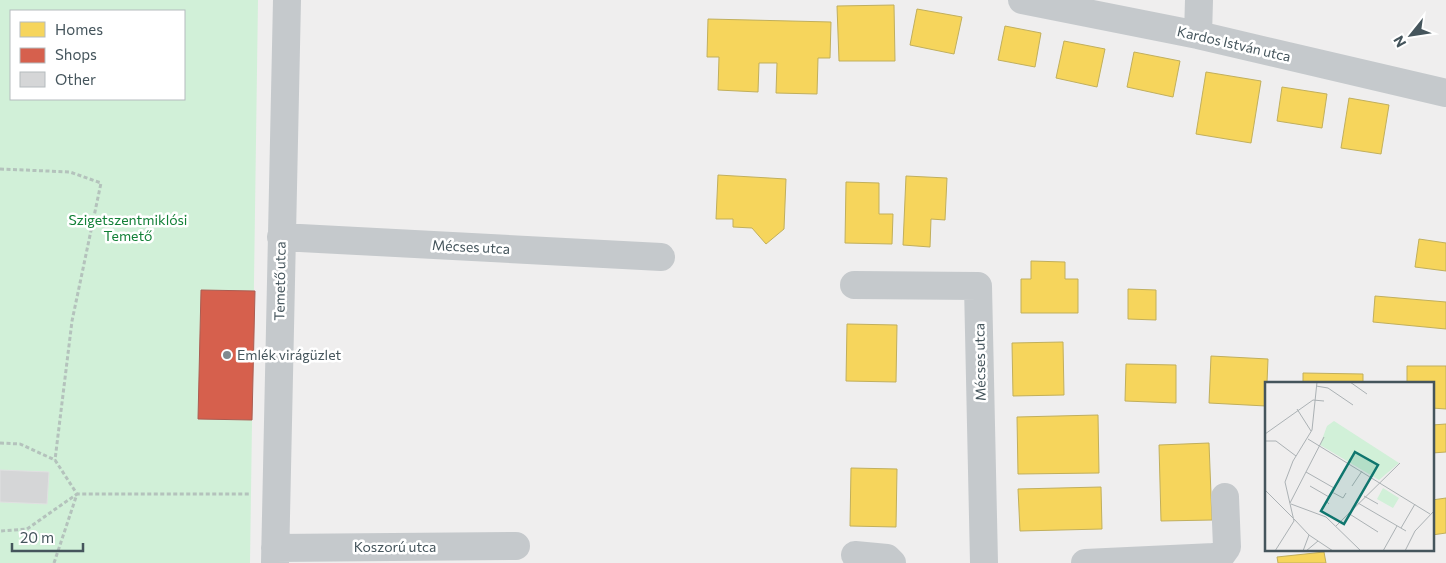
<svg xmlns="http://www.w3.org/2000/svg" width="1446" height="563" viewBox="0 0 1446 563" font-family="Commissioner,sans-serif">
  <style>
    .green { fill: #d1f0d8; fill-rule: evenodd }
    .homes { fill: #f6d55c; stroke: #c1af5c }
    .shops { fill: #d6604d; stroke: #aa5d52 }
    .building { fill: #d5d6d7; stroke: #e0e0e1 }
    .lines { fill: none; stroke-linecap: round; stroke-linejoin: round }
    .path { stroke: #b4c2bc; stroke-width: 3; stroke-dasharray: 4 2.5; stroke-linecap: butt }
    .minor { stroke: #c5c9cc; stroke-width: 28 }
    .poi-dot { fill: #808b8f; stroke: #fff; stroke-width: 2 }
    .labels { text-anchor: middle; stroke-width: 5; stroke-linejoin: round; paint-order: stroke }
    .street-label { font-size: 14px; fill: #45555c; stroke: #fff }
    .park-label { font-size: 14px; fill: #138038; stroke: #fff }
    .poi-label { font-size: 14px; fill: #45555c; stroke: #fff; text-anchor: start }
    .inset-road { fill: none; stroke: #abb1b4; stroke-width: 1 }
    .view { fill: #0f766e; fill-opacity: 0.15; stroke: #0f766e; stroke-width: 2.5 }
    .inset-edge { fill: none; stroke: #45555c; stroke-width: 2.5 }
  </style>
  <rect width="100%" height="100%" fill="#efeeee"/>
  <path class="green" d="M 0,0 L 258,0 L 250,563 L 0,563 ZM 11,11 L 184,11 L 184,99 L 11,99 Z"/>
  <path class="homes" d="M 894,5 L 895,61 L 839,61 L 837,6 Z
    M 917,9 L 962,17 L 954,54 L 910,45 Z
    M 708,19 L 831,22 L 830,58 L 818,58 L 817,94 L 776,93 L 777,63 L 759,63 L 758,92 L 718,90 L 719,57 L 707,57 Z
    M 1005,26 L 1041,33 L 1035,67 L 998,60 Z
    M 1064,41 L 1105,49 L 1097,87 L 1056,78 Z
    M 1134,52 L 1180,61 L 1173,97 L 1127,87 Z
    M 1206,72 L 1261,81 L 1251,143 L 1196,134 Z
    M 1282,87 L 1327,94 L 1322,128 L 1277,121 Z
    M 1349,98 L 1389,105 L 1381,154 L 1341,148 Z
    M 718,175 L 786,179 L 784,229 L 766,244 L 752,228 L 733,227 L 733,219 L 716,219 Z
    M 906,176 L 947,178 L 945,220 L 931,219 L 930,247 L 903,245 Z
    M 846,182 L 879,183 L 879,214 L 893,214 L 892,244 L 845,243 Z
    M 1419,239 L 1446,243 L 1446,271 L 1415,267 Z
    M 1031,261 L 1065,262 L 1065,279 L 1078,279 L 1078,313 L 1021,313 L 1021,279 L 1031,279 Z
    M 1128,289 L 1156,290 L 1156,320 L 1128,319 Z
    M 1375,296 L 1446,302 L 1446,329 L 1373,322 Z
    M 847,324 L 897,325 L 896,382 L 846,381 Z
    M 1063,342 L 1064,395 L 1013,396 L 1012,343 Z
    M 1211,356 L 1268,359 L 1266,406 L 1209,403 Z
    M 1126,364 L 1176,365 L 1176,403 L 1125,401 Z
    M 1407,366 L 1446,366 L 1446,409 L 1432,408 L 1432,383 L 1407,383 Z
    M 1303,373 L 1363,374 L 1363,383 L 1303,383 Z
    M 1098,415 L 1099,473 L 1018,474 L 1017,417 Z
    M 1446,424 L 1446,452 L 1432,453 L 1432,425 Z
    M 1209,443 L 1212,520 L 1161,521 L 1159,445 Z
    M 851,468 L 897,469 L 896,527 L 850,526 Z
    M 1101,487 L 1102,529 L 1020,531 L 1018,489 Z
    M 1446,498 L 1446,533 L 1432,535 L 1432,500 Z
    M 1324,552 L 1326,563 L 1278,563 L 1277,557 Z"/>
  <path class="shops" d="M 201,290 L 255,291 L 252,420 L 198,419 Z"/>
  <path class="building" d="M 0,470 L 49,472 L 47,504 L 0,502 Z"/>
  <g class="lines">
    <path class="path" d="M 0,169 L 70,172 L 101,183 L 72,321 L 55,460
      M 0,443 L 20,444 L 55,460 L 77,494 L 27,529 L 0,531
      M 54,563 L 77,494 L 250,494"/>
    <path class="minor" d="M 1022,0 L 1198,35 L 1446,93
      M 1198,35 L 1199,0
      M 281,237 L 661,257
      M 854,285 L 978,286 L 984,563
      M 275,548 L 516,546
      M 855,555 L 887,558 L 892,563
      M 275,563 L 287,0
      M 1085,563 L 1214,557 L 1222,554 L 1227,547 L 1225,497"/>
  </g>
  <circle class="poi-dot" cx="227" cy="355" r="5"/>
  <g class="labels">
    <g class="street-label">
      <text transform="translate(1234 44) rotate(13)" y="5">Kardos István utca</text>
      <text transform="translate(471 247) rotate(3)" y="5">Mécses utca</text>
      <text transform="translate(280 281) rotate(-89)" y="5">Temető utca</text>
      <text transform="translate(980 362) rotate(-91)" y="5">Mécses utca</text>
      <text x="395" y="552">Koszorú utca</text>
    </g>
    <g class="park-label">
      <text x="128" y="225">Szigetszentmiklósi<tspan x="128" dy="16">Temető</tspan></text>
    </g>
    <g class="poi-label">
      <text x="237" y="360">Emlék virágüzlet</text>
    </g>
  </g>
  <g transform="translate(1265 382)">
    <rect width="169" height="169" fill="#efeeee"/>
    <path d="M 69,39 L 134,81 L 114,98 L 55,63 L 62,44 ZM 118,106 L 134,116 L 128,126 L 112,117 Z" fill="#d1f0d8"/>
    <path class="inset-road" d="M 85,0 L 102,12M 51,4 L 63,6 L 88,23M 32,27 L 46,49M 0,52 L 48,18 L 59,19M 43,57 L 165,132M 0,59 L 11,59 L 31,74M 41,90 L 69,106M 45,104 L 64,115M 87,104 L 97,89M 0,108 L 28,136M 67,110 L 78,116 L 81,111M 99,114 L 113,122M 25,121 L 59,55M 93,121 L 141,149M 26,122 L 61,135 L 96,169M 64,122 L 62,120 L 70,106M 83,131 L 113,150M 29,137 L 44,153 L 68,169M 71,144 L 135,81M 136,146 L 150,122M 10,169 L 29,139 L 20,100 L 28,79 L 47,48 L 52,0M 38,169 L 44,153M 41,169 L 53,159M 118,169 L 132,144M 140,169 L 150,149 L 169,129"/>
    <path class="view" d="M 90,70 L 113,83 L 79,142 L 56,129 Z"/>
    <rect width="169" height="169" class="inset-edge"/>
  </g>
  <rect x="10" y="10" width="175" height="90" fill="#ffffff" stroke="#b5bbbe"/>
  <rect x="20" y="22" width="25" height="15" fill="#f6d55c" stroke="#b5bbbe"/>
  <text x="55" y="35" font-size="15" fill="#45555c">Homes</text>
  <rect x="20" y="48" width="25" height="15" fill="#d6604d" stroke="#b5bbbe"/>
  <text x="55" y="60" font-size="15" fill="#45555c">Shops</text>
  <rect x="20" y="72" width="25" height="15" fill="#d5d6d7" stroke="#b5bbbe"/>
  <text x="55" y="85" font-size="15" fill="#45555c">Other</text>
  <g transform="translate(1411 35) rotate(240)" stroke="#ffffff" stroke-width="4" paint-order="stroke">
  <path d="M0-4L9 19L0 12L-9 19Z" fill="#45555c"/>
  <text y="-8" font-size="14" font-weight="bold" text-anchor="middle" fill="#45555c">N</text>
  </g>
  <path d="M12 543v8h71v-8" fill="none" stroke="#45555c" stroke-width="2.5"/>
  <text x="20" y="543" font-size="15" fill="#45555c" stroke="#ffffff" stroke-width="4" paint-order="stroke">20 m</text>
</svg>
